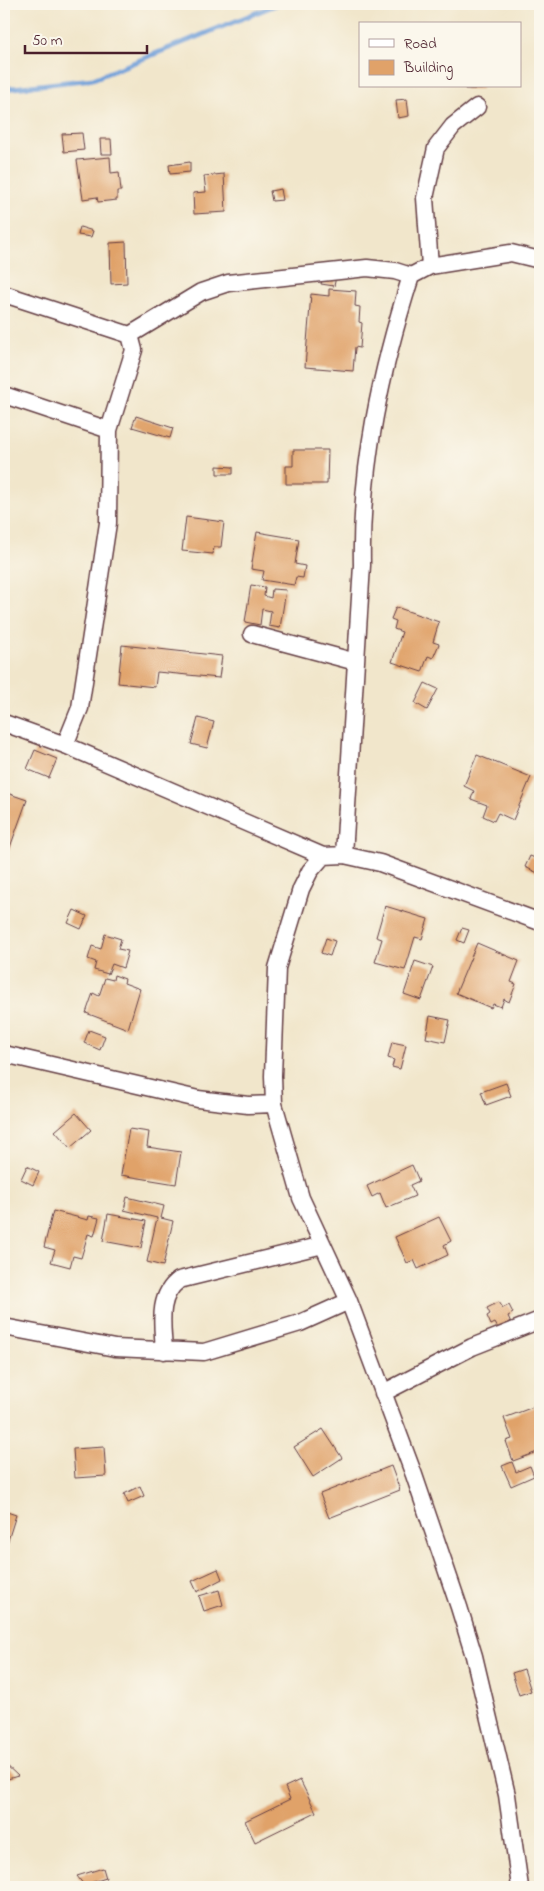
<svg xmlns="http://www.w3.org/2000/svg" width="544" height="1891" viewBox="0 0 544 1891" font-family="'Indie Flower',sans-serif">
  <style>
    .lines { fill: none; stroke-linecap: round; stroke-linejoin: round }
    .stream { stroke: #6e9ed8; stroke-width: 5 }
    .building { fill: #e0a269 }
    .minor-casing { stroke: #633d43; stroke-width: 19 }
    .minor { stroke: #fff; stroke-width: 16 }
  </style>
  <rect width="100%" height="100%" fill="#fbf7ec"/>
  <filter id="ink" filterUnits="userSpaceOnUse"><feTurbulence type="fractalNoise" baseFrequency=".02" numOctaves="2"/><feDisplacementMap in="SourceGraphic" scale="10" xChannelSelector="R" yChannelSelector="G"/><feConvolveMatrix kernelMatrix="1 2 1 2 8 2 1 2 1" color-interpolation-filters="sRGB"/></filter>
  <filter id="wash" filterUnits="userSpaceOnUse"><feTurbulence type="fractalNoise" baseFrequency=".0096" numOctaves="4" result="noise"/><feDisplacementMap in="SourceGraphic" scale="20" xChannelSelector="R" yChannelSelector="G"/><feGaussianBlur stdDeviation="1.12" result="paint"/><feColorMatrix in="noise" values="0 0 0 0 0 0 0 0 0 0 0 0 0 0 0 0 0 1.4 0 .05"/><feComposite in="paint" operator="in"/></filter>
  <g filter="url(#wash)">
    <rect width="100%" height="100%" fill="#f1e6cb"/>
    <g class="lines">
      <path class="stream" d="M 4,89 L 93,79 L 278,4"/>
    </g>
    <g id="blocks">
      <path class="building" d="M 465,86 L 482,86 L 482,89 L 465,89 Z
        M 407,99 L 409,116 L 398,118 L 396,100 Z
        M 82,133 L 84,150 L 64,152 L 62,134 Z
        M 100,139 L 111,139 L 112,154 L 101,154 Z
        M 110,157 L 111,173 L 119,172 L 121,191 L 117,191 L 117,200 L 98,202 L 97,197 L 83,199 L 77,160 Z
        M 190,162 L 190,172 L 170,174 L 169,165 Z
        M 224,174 L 226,212 L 194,214 L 193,193 L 206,192 L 204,176 Z
        M 281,189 L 283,200 L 272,201 L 270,191 Z
        M 80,227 L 93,231 L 91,237 L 78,235 Z
        M 126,242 L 127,283 L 111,284 L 110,243 Z
        M 323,275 L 336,277 L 334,286 L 321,284 Z
        M 329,289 L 356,291 L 355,306 L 360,307 L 359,322 L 362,323 L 360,348 L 355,347 L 353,371 L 305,367 L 311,294 L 329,296 Z
        M 136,416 L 173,428 L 170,438 L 132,427 Z
        M 293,450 L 328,450 L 327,484 L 286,484 L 286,466 L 293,466 Z
        M 217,466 L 233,467 L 233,474 L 217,474 Z
        M 186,517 L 224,522 L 221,547 L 214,547 L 213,554 L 182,551 Z
        M 257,532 L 299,539 L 295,564 L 305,566 L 303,578 L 296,577 L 294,585 L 262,580 L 264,571 L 251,569 Z
        M 251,585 L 265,587 L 264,596 L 271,598 L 272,589 L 286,590 L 280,628 L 269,626 L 271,611 L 262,609 L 260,625 L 245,622 Z
        M 396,607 L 439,622 L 433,642 L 439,644 L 433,658 L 428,656 L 422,672 L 392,662 L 402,632 L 394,629 L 396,621 L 391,619 Z
        M 122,645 L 222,656 L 219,678 L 157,672 L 155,687 L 118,683 Z
        M 425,683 L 438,689 L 427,710 L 415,703 Z
        M 198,718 L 214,722 L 207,748 L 191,744 Z
        M 35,750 L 57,759 L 49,778 L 27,769 Z
        M 477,755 L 531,777 L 513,820 L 498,813 L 494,821 L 483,816 L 487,805 L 471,799 L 474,791 L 464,786 Z
        M 4,792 L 27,800 L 9,850 L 4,848 Z
        M 530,856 L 540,860 L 540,874 L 525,867 Z
        M 385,906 L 428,919 L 422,939 L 415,937 L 405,970 L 375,962 L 382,939 L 376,937 Z
        M 74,910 L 87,916 L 81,929 L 68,923 Z
        M 462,928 L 469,930 L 464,943 L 457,940 Z
        M 105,934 L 121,939 L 118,949 L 128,951 L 123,968 L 112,964 L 108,974 L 94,970 L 96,962 L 88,959 L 92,946 L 101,949 Z
        M 326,938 L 335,941 L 330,956 L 321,953 Z
        M 477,943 L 519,961 L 511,982 L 516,984 L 509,1002 L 504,999 L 501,1007 L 493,1004 L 491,1008 L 456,993 Z
        M 415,961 L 433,967 L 421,1000 L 404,994 Z
        M 114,975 L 125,979 L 124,983 L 140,989 L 128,1029 L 86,1013 L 93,993 L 99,996 L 105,978 L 113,980 Z
        M 430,1016 L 450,1020 L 445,1042 L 426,1038 Z
        M 89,1030 L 105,1036 L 100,1050 L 84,1043 Z
        M 392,1042 L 406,1045 L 400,1069 L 392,1067 L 394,1060 L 388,1058 Z
        M 506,1083 L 511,1096 L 486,1105 L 481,1092 Z
        M 76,1113 L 91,1130 L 70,1148 L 55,1131 Z
        M 129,1129 L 149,1132 L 147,1147 L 181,1152 L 176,1184 L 121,1175 Z
        M 412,1165 L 419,1181 L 410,1185 L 415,1196 L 386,1208 L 380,1193 L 372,1197 L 367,1186 Z
        M 27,1166 L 39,1172 L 33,1185 L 21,1179 Z
        M 127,1197 L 164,1206 L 161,1218 L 173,1221 L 163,1266 L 147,1262 L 157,1218 L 124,1210 Z
        M 53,1211 L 88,1220 L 89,1216 L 99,1218 L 94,1236 L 88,1234 L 81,1258 L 73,1256 L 70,1267 L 51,1262 L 55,1250 L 44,1247 Z
        M 108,1214 L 146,1221 L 141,1248 L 103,1241 Z
        M 439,1217 L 451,1241 L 444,1245 L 448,1255 L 418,1269 L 414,1260 L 407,1263 L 395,1237 Z
        M 499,1302 L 503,1308 L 509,1305 L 513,1313 L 508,1316 L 511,1323 L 499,1330 L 495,1323 L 491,1325 L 487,1316 L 490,1314 L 487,1308 Z
        M 536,1406 L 540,1418 L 540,1435 L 538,1436 L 540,1440 L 540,1451 L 513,1461 L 506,1441 L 512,1439 L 504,1418 Z
        M 323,1429 L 342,1458 L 313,1477 L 294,1447 Z
        M 104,1447 L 106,1476 L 75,1478 L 73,1449 Z
        M 512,1462 L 516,1472 L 530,1466 L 534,1476 L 511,1486 L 502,1466 Z
        M 391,1466 L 400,1490 L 329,1518 L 320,1494 Z
        M 140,1486 L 144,1496 L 128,1503 L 124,1494 Z
        M 4,1511 L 16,1515 L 4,1553 Z
        M 218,1569 L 222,1579 L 197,1592 L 192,1581 Z
        M 219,1590 L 223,1605 L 204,1611 L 199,1596 Z
        M 524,1669 L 531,1691 L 519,1695 L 512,1673 Z
        M 4,1763 L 18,1776 L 4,1780 Z
        M 300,1780 L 316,1812 L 255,1842 L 245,1821 L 290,1799 L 285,1787 Z
        M 103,1868 L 106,1878 L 84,1885 L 77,1876 Z"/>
    </g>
  </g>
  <g filter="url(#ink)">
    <use href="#blocks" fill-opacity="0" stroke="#633d43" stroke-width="1"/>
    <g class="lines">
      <g class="minor-casing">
        <path id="minor" d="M 430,266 L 425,198 L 436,148 L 453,126 L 477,107
          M 4,294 L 130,335 L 134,350 L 109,430 L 108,523 L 80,708 L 65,745
          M 130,335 L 201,292 L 228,283 L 367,268 L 395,271 L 411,276
          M 4,395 L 109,430
          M 252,634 L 356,662
          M 4,723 L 65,745 L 323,856
          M 344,855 L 362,565 C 360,466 381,370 411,276 L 430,266 L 511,253 L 540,260
          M 4,1054 L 198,1099 L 248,1105 L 274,1104
          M 4,1327 L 115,1348 L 204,1352 L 300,1323 L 349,1301
          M 164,1351 C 163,1327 156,1297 179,1280 L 323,1245
          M 383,1393 L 472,1347 L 540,1320
          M 520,1887 L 507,1795 L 474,1656 L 459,1607 L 414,1475 L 349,1301 L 301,1198 L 274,1104 L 273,1076 L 277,968 L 301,889 L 310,871 L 323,856 L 344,855 L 380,863 L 540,922"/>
      </g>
      <use href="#minor" class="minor"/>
    </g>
  </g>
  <rect width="544" height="1891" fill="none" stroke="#fbf7ec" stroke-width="20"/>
  <rect x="359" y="22" width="162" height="65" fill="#fbf7ec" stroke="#b4a19f"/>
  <rect x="369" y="39" width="25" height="8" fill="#ffffff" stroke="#b4a19f"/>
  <text x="404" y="48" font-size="15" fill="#4a1f2b">Road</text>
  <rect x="369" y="60" width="25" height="15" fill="#e0a269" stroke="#b4a19f"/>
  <text x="404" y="72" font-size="15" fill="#4a1f2b">Building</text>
  <path d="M25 45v8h122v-8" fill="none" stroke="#4a1f2b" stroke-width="2.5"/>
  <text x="32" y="45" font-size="15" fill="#4a1f2b" stroke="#fbf7ec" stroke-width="4" paint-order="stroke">50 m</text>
</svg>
